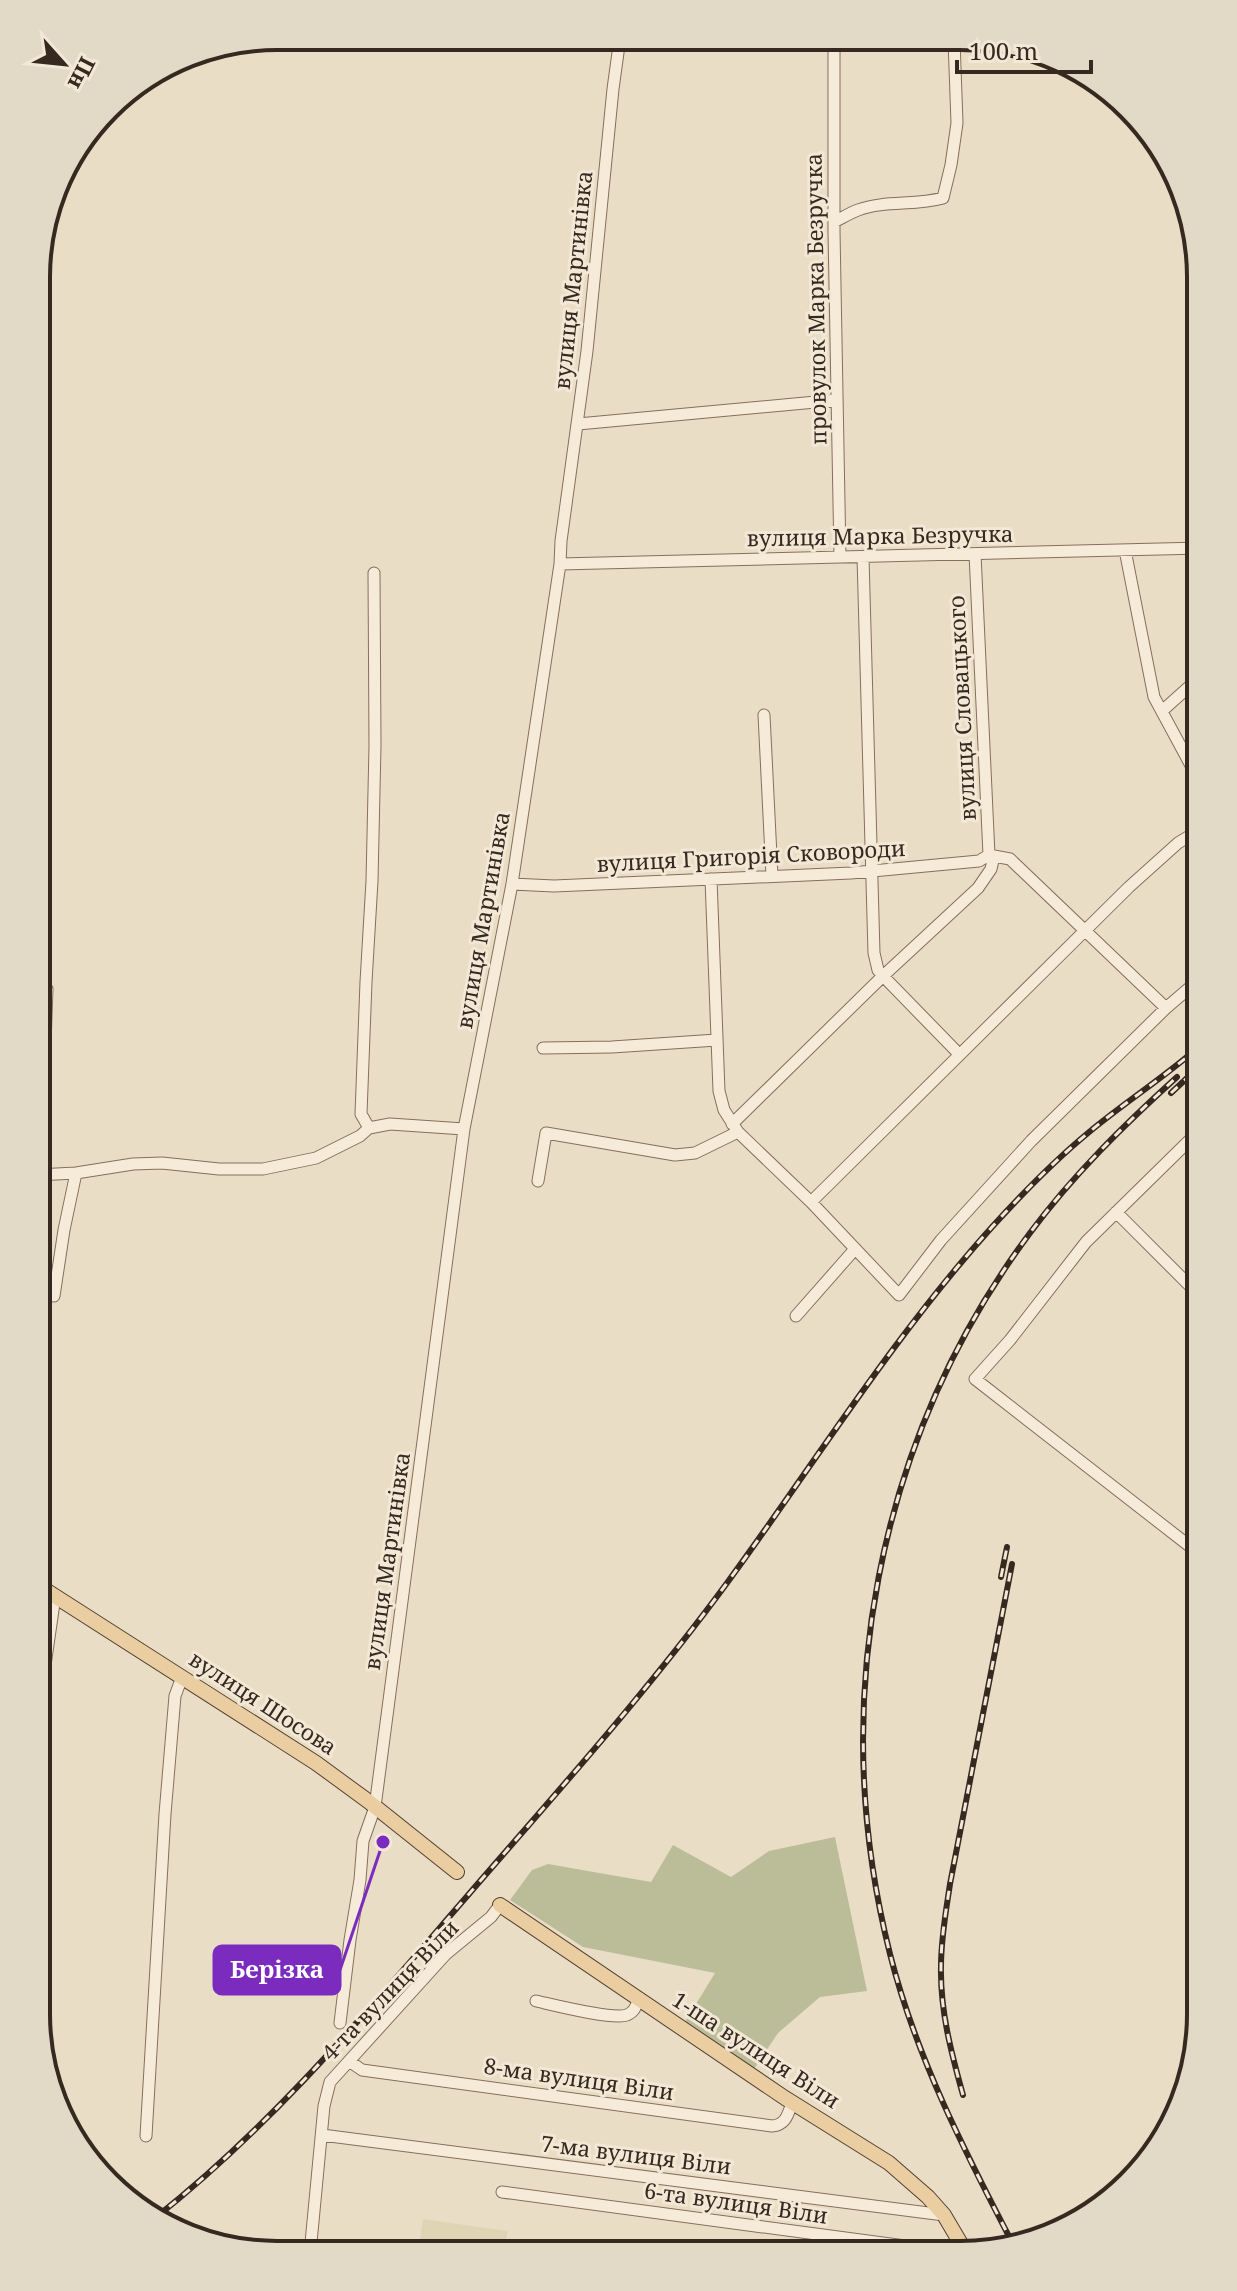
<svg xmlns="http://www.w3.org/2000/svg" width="1237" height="2291" viewBox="0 0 1237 2291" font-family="'Noto Serif',serif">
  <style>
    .farmland { fill: #dfd5b4 }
    .cemetery { fill: #bbbd99 }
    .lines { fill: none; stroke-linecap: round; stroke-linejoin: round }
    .minor-casing { stroke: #846f5d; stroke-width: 13 }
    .major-casing { stroke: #523e31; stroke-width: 16 }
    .minor { stroke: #f6ebd8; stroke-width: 11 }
    .major { stroke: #eacea1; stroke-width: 14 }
    .rail-casing { stroke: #352920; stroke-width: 6 }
    .rail { stroke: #f2e8d5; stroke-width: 3; stroke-dasharray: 9; stroke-linecap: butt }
    .labels { text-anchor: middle; stroke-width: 6; stroke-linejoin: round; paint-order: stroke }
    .street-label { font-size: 22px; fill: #352920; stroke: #f2e8d5 }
    .rim { fill: none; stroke: #352920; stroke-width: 4 }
    .leader { fill: none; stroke: #7b2cbf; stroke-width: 3 }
    .callout-dot { fill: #7b2cbf; stroke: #f2e8d5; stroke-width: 3 }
    .callout { fill: #7b2cbf; stroke: #7b2cbf; stroke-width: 3 }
    .callout-label { font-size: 24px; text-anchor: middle; font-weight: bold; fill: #fff }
  </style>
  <rect width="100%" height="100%" fill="#eaddc6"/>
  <path class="farmland" d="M 423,2219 L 508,2231 L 503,2254 L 418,2253 Z"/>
  <path class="cemetery" d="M 835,1837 L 867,1991 L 820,1997 L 778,2033 L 754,2069 L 685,2022 L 715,1973 L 583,1947 L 510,1900 L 532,1870 L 548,1864 L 651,1882 L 673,1845 L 731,1877 L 769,1851 Z"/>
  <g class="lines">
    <g class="minor-casing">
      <path id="minor" d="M 834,39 L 834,231 L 840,557
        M 834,222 C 842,218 850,213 858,210 C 885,200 915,206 943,198 L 951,165 L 957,123 L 954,40
        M 578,424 L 837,400
        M 1125,550 L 1154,697 L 1201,784
        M 975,554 L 989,855 L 993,856
        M 863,557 L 874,953 L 878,970 L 883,976 L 959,1054
        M 560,564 L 1201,548
        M 1162,711 L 1201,676
        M 764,715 L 772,876
        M 994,856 L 1010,859 L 1166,1008
        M 711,879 L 719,1091 L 724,1110 L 738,1132 L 811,1202 L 899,1295 L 941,1240 L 1031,1141 L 1166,1008 L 1201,978
        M 512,884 L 554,886 L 851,873 L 979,861 L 989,855
        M 543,1048 L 612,1047 L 717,1040
        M 37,1107 L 44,1071 L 47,989
        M 732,1124 L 883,976 L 978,888 L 991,869 L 994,856
        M 369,1128 L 361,1114 L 366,982 L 372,881 L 375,746 L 374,573
        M 37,1175 L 76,1173 L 133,1164 L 162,1163 L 219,1169 L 263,1169 L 316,1158 L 360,1136 L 369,1128 L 390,1124 L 464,1129
        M 538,1181 L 546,1133 L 675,1155 L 695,1153 L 738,1132
        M 811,1202 L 1129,887 L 1178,843 L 1201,829
        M 1116,1212 L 1201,1297
        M 54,1296 L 64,1230 L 76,1173
        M 796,1316 L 855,1249
        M 1201,1555 L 975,1379 L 1010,1340 L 1086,1242 L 1201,1129
        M 36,1728 L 55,1596
        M 536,2001 C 554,2005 613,2020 627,2015 C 634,2012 636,2007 638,2000
        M 340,2023 L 350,1940 L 360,1880 L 363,1841 L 375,1807 L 464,1129 L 512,884 L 560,564 L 561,541 L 587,351 L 613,89 L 620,38
        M 349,2061 L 362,2070 L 772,2126 C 786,2125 788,2114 792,2103
        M 322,2135 L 944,2215
        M 146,2136 L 165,1814 L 175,1696 L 182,1677
        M 502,2192 L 965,2254
        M 311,2248 L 377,2253
        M 310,2253 L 324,2106 L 330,2082 L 446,1954 L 491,1917 L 500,1905"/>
    </g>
    <g class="major-casing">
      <path id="major" d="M 36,1584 L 316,1763 L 368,1801 L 457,1872
        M 500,1905 L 785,2098 L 889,2163 L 928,2197 L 944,2215 L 967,2254"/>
    </g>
    <use href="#minor" class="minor"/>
    <use href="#major" class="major"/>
    <g class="rail-casing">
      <path id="rail" d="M 1171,1093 L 1201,1065
        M 1001,1577 L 1007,1547
        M 963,2095 C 951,2052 940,2010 941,1966 C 941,1938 946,1911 950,1884 L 1012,1564
        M 155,2218 C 274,2124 370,2008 469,1894 C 557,1792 647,1692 727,1583 C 814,1464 893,1337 992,1227 C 1022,1194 1054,1161 1088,1133 C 1125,1102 1165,1077 1201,1045
        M 1014,2246 C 965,2152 916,2057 890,1954 C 827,1704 876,1440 1030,1233 C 1073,1175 1124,1125 1177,1077"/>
    </g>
    <use href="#rail" class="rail"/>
  </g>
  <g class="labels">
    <g class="street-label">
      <text transform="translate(573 280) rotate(-84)" y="8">вулиця Мартинівка</text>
      <text transform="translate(816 299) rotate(-91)" y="8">провулок Марка Безручка</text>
      <text transform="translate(880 536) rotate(-1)" y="8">вулиця Марка Безручка</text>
      <text transform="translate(962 708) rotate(-93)" y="8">вулиця Словацького</text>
      <text transform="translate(751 856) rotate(-3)" y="8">вулиця Григорія Сковороди</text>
      <text transform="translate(483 920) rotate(-80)" y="8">вулиця Мартинівка</text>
      <text transform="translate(387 1561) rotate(-82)" y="8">вулиця Мартинівка</text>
      <text transform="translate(263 1703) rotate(33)" y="8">вулиця Шосова</text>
      <text transform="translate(390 1990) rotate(-46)" y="8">4-та вулиця Віли</text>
      <text transform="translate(756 2050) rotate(33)" y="8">1-ша вулиця Віли</text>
      <text transform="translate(579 2079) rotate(8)" y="8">8-ма вулиця Віли</text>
      <text transform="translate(636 2155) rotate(7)" y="8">7-ма вулиця Віли</text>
      <text transform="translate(736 2203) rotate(8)" y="8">6-та вулиця Віли</text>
    </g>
  </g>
  <path d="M0 0H1237V2291H0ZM277 50H960A227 227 0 0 1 1187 277V2014A227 227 0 0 1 960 2241H277A227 227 0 0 1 50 2014V277A227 227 0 0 1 277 50Z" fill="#e3d9c7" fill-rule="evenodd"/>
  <path class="rim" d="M277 50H960A227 227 0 0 1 1187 277V2014A227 227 0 0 1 960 2241H277A227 227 0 0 1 50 2014V277A227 227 0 0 1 277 50Z"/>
  <path class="leader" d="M383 1842L340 1970"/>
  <circle class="callout-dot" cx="383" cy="1842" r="8"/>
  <rect class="callout" x="214" y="1946" width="126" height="48" rx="8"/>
  <g class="callout-label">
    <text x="277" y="1978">Берізка</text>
  </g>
  <g transform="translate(64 64) rotate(117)" stroke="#f2e8d5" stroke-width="6" paint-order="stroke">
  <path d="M0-6L14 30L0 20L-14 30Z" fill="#352920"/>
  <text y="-12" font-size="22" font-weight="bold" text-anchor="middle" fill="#352920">Пн</text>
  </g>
  <path d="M957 60v12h134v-12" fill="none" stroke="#352920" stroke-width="4"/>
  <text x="969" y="60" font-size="24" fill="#352920" stroke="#f2e8d5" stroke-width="6" paint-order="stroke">100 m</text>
</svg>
